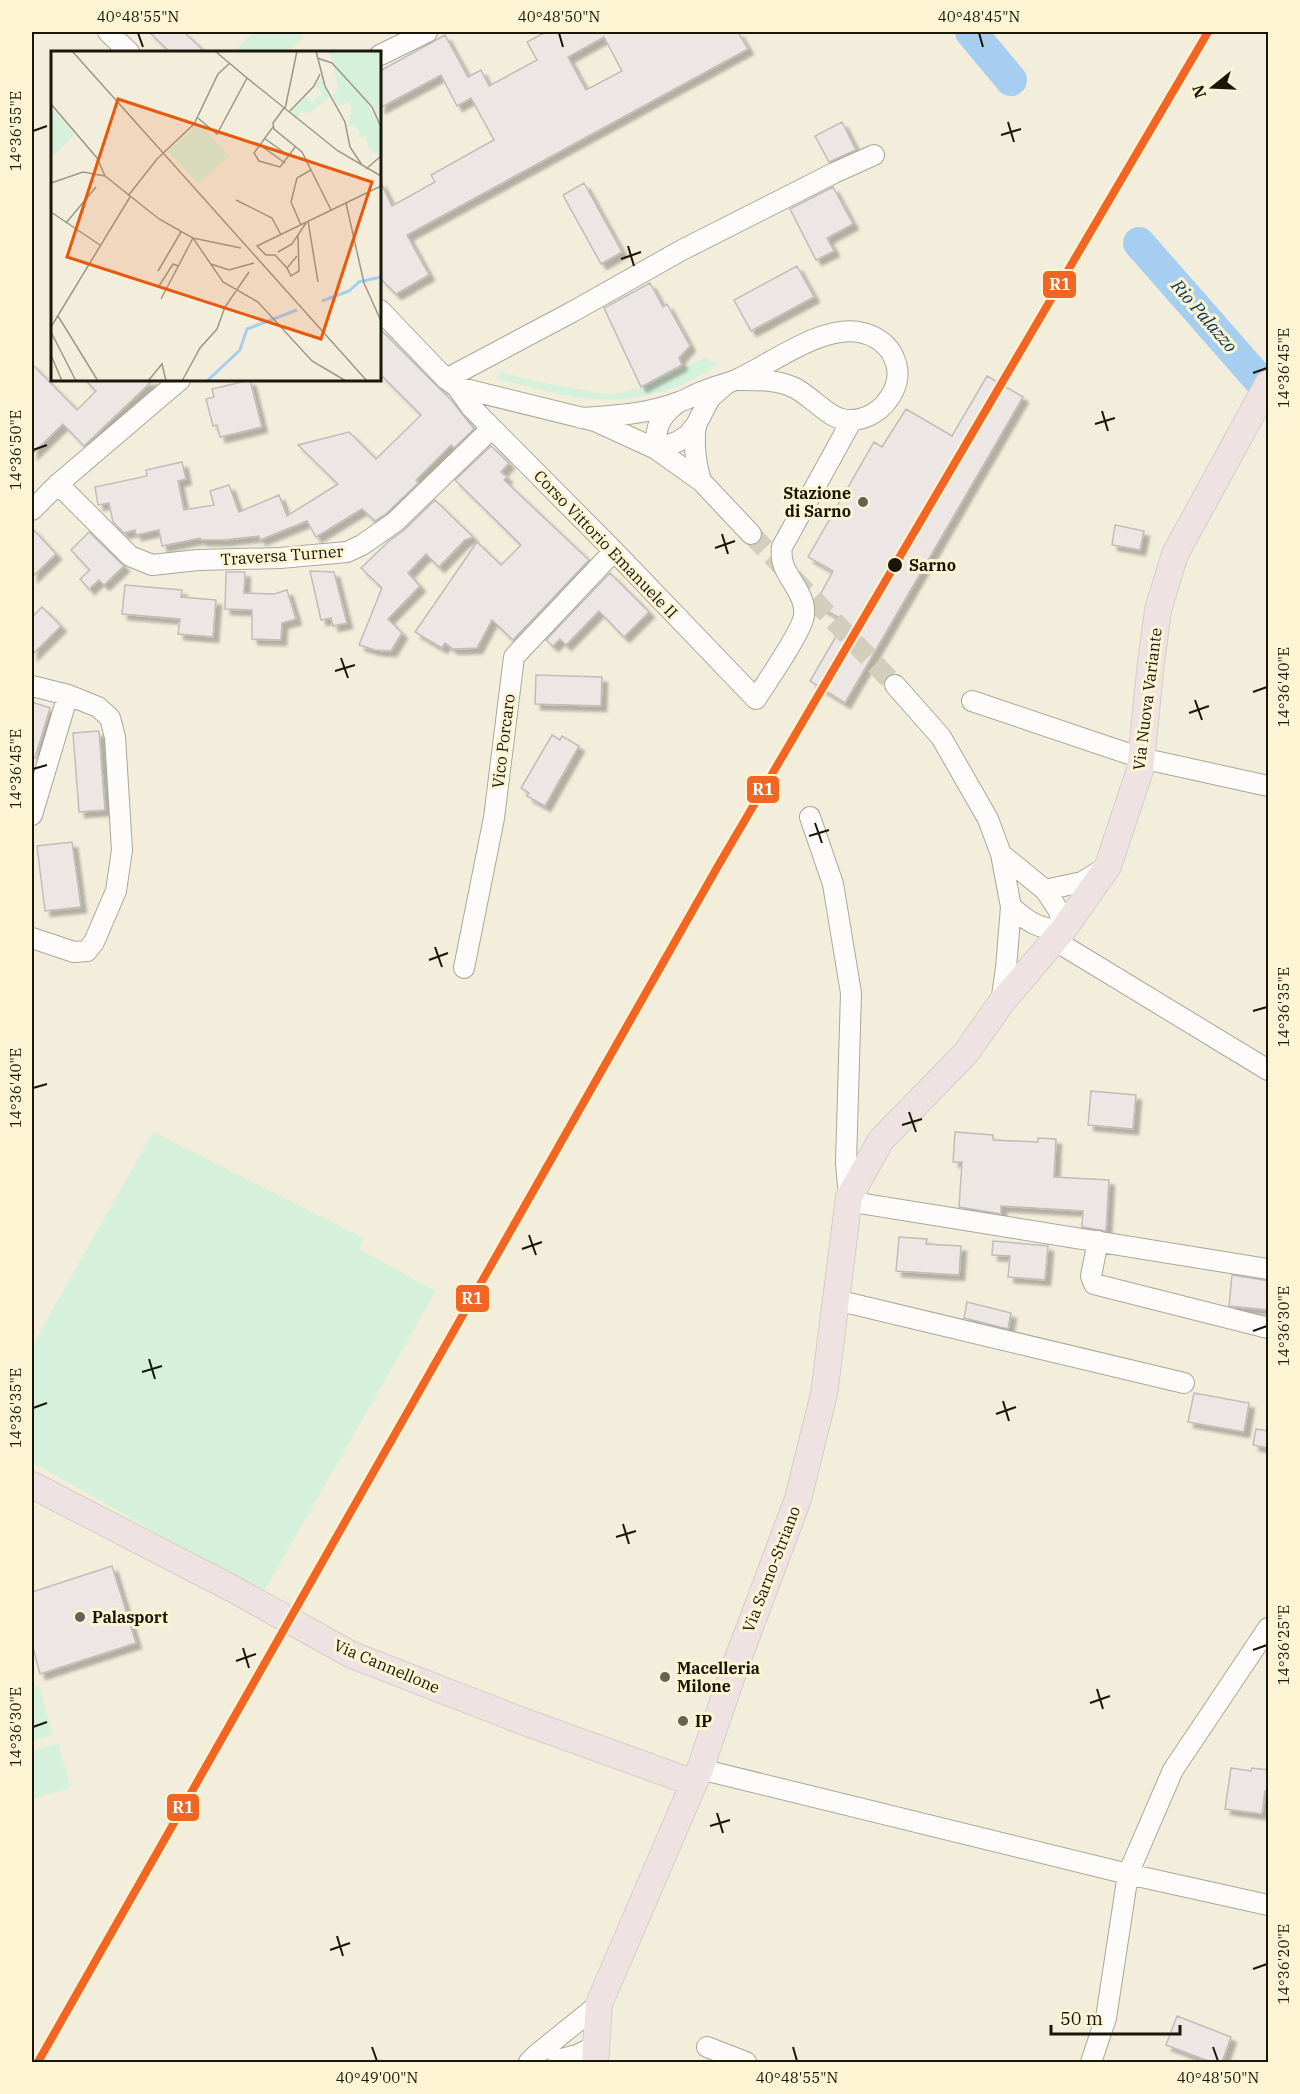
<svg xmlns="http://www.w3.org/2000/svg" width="1300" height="2094" viewBox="0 0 1300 2094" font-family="'IBM Plex Serif',serif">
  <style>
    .green { fill: #d6f1db }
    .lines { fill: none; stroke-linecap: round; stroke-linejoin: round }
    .river { stroke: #a5cef0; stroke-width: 32 }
    .building { fill: #ece7e5; stroke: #c0bcba; stroke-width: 1.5; fill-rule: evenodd; filter: url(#shadow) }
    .minor-tunnel { stroke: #d2cebc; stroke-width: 20; stroke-dasharray: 20 10; stroke-linecap: butt }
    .minor-casing { stroke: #aaa799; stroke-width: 22 }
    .major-casing { stroke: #d2cec6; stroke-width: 28 }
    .minor { stroke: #fdfcfa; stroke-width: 20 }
    .major { stroke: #eee3e2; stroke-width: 26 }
    .rail-1-casing { stroke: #fcf4d3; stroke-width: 12 }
    .rail-1 { stroke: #f26522; stroke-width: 8 }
    .ticks { fill: none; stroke: #19160a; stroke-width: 2 }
    .poi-dot { fill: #656254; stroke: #fcf4d3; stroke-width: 2 }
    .stop-dot { fill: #19160a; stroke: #fcf4d3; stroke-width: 2 }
    .labels { text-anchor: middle; stroke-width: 6; stroke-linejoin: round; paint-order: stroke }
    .poi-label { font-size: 16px; font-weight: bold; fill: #19160a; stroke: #fcf4d3; text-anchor: start }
    .street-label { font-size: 16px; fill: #19160a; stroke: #fcf4d3 }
    .stop-label { font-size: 16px; font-weight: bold; fill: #19160a; stroke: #fcf4d3; text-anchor: start }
    .water-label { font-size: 18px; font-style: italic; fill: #063558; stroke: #fcf4d3 }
    .inset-river { fill: none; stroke: #a5cef0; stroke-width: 3 }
    .inset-road { fill: none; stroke: #9c9888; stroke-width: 1.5 }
    .view { fill: #e8590c; fill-opacity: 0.15; stroke: #e8590c; stroke-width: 3 }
    .inset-edge { fill: none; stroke: #19160a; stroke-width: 3 }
    .line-badge { stroke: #fcf4d3; stroke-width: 2 }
    .badge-label { font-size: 16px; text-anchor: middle; font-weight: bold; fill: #fff }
    .neatline { fill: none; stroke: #19160a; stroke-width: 2 }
    .ticks-label { font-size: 15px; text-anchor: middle; fill: #19160a }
  </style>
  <defs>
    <filter id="shadow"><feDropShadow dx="5.5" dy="5.5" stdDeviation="1.5" flood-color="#0004"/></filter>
  </defs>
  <rect width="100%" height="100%" fill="#f3eedc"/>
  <path class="green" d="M 254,32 L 298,32 L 304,37 L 288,52 L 233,52 Z
    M 707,356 L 710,361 L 722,362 C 708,370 695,379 681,385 C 612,413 565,395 497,379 L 500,372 L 540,382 L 607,394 L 620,393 L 635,388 L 639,390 Z
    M 153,1132 L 364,1238 L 359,1249 L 436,1291 L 263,1593 L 32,1462 L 32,1346 Z
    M 39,1685 L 53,1735 L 32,1741 L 32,1687 Z
    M 58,1743 L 71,1788 L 32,1799 L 32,1751 Z"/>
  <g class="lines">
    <path class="river" d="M 971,32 L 1011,80
      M 1139,243 L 1268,390"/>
  </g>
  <path class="building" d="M 149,32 L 184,32 L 205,52 L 170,52 Z
    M 546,32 L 738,32 L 748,49 L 407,235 L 429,275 L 396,294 L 380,278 L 380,181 L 392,206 L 435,182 L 431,175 L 494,140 L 471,98 L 457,106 L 441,75 L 380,108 L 380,71 L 445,35 L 468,77 L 481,70 L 489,86 L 537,60 L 527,42 ZM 604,37 L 622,71 L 586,90 L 568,57 Z
    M 842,122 L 856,150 L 829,162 L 815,136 Z
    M 584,183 L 622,252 L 601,264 L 563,195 Z
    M 833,187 L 853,224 L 827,238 L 834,251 L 816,260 L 790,209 Z
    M 797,266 L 814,297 L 751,331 L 734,300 Z
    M 650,283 L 663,307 L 667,304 L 690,346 L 679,358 L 682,365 L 641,387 L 604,308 Z
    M 380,329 L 453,402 L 474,429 L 454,448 L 451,445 L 416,480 L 418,483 L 387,513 L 375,521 L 362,509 L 316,537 L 307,521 L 260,540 L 259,536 L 224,540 L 201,540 L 200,538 L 162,546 L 159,530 L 136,535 L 135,530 L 124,533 L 113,522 L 109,503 L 98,505 L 95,487 L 147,476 L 146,470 L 182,462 L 186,479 L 178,481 L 184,510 L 214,505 L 210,491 L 229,485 L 239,512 L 279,495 L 287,516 L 338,484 L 298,445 L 349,432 L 376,459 L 421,415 L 380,374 Z
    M 32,364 L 77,410 L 96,391 L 85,380 L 153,380 L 84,446 L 63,424 L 32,454 Z
    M 987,376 L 1023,397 L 845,703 L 810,681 L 845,621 L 815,604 L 833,571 L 808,557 L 874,442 L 882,447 L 906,409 L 952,436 Z
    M 250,380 L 262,427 L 220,437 L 217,425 L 213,426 L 206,399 L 214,397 L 212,389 Z
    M 491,446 L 509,463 L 501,472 L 507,477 L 504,480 L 589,560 L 513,640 L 492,620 L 477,648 L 453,649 L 445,643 L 442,648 L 415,632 L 477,542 L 501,565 L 521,545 L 455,480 Z
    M 435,500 L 473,537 L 465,540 L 439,567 L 426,554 L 408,573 L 420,586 L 388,619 L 402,633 L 391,651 L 375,650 L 359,645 L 382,588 L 361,568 L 388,542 L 403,531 Z
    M 1115,525 L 1144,531 L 1140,550 L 1112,545 Z
    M 32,528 L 56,554 L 32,577 Z
    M 89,532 L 124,566 L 104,585 L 99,580 L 89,589 L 80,579 L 90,570 L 71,550 Z
    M 310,571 L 334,572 L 347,623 L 333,626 L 331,618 L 321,620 Z
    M 226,572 L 245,572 L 244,593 L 274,594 L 287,590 L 296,619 L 282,623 L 281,640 L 252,639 L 252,610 L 225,609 Z
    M 610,573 L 649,612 L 624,637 L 599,611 L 566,645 L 560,639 L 553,646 L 546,640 Z
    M 125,585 L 182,590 L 181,597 L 216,600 L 213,637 L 178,634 L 180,619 L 122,614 Z
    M 42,607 L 61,626 L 32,655 L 32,617 Z
    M 536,675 L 602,677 L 601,706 L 535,704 Z
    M 32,702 L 50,708 L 35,758 L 32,758 Z
    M 99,731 L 105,810 L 79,812 L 73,733 Z
    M 552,735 L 560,740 L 562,736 L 579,746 L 545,806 L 527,796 L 529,793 L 521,788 Z
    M 72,842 L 81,907 L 45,911 L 37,846 Z
    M 1091,1091 L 1136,1095 L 1133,1129 L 1088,1125 Z
    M 955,1132 L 993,1135 L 993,1140 L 1038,1142 L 1038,1138 L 1056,1139 L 1054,1177 L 1109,1180 L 1106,1231 L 1082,1227 L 1083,1211 L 1001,1206 L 1001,1214 L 959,1207 L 962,1162 L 953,1162 Z
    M 899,1237 L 927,1239 L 926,1244 L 961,1246 L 959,1275 L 896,1271 Z
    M 993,1241 L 1048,1246 L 1045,1280 L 1008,1277 L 1010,1256 L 992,1255 Z
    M 1232,1275 L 1269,1281 L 1269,1310 L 1229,1306 Z
    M 967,1302 L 1011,1313 L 1008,1329 L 964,1318 Z
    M 1194,1393 L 1249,1403 L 1244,1432 L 1188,1422 Z
    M 1256,1429 L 1269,1431 L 1269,1448 L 1253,1445 Z
    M 112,1566 L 136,1643 L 40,1674 L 32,1644 L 32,1592 Z
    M 1231,1768 L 1251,1771 L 1252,1768 L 1269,1770 L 1269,1792 L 1265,1791 L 1262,1814 L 1225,1809 Z
    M 1177,2016 L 1231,2037 L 1222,2062 L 1211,2062 L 1166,2045 Z"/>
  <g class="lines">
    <path class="minor-tunnel" d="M 751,534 L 895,685"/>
    <g class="minor-casing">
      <path id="minor" d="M 108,32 L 129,52
        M 380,55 L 427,32
        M 380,310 L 446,379 L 457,387 L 471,407 L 614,551 L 756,699 C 766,683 803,630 804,615 C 805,608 802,599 799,593 C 790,576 779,566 782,547 L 852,420
        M 446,379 L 572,312 L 682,250 L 834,173 L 874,155
        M 457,387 L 595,421 L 656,449 L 701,481 L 751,534
        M 581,418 C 614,416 648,414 679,402 C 688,399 695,394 704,391 C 715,386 727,384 738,379 C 772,363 826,322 863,333 C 876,336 889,345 894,358 C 900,371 898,385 890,397 C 878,416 853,427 832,415 C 819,407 808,395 795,388 C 776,379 757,380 737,380
        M 696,425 C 693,445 695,461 701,481
        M 656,449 L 677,442 L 688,435 L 696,425 L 710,398 L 724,386
        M 656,449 C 655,428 659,417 676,404
        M 58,484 L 130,556 L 152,565 L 198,560 L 280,558 L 347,552 L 362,545 L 395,522 L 492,428
        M 32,510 L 58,484 L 180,380
        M 895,685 L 941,737 L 988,819 L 1001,854 L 1011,907 L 1006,968 L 1001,1003
        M 32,686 L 68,695 L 98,707 L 110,718 L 115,737 L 122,850 L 116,891 L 94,942 L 87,951 L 74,952 L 32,938
        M 972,701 L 1141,758 L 1268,786
        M 32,815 L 68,695
        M 810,817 L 833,884 L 851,993 L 846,1163 L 849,1197 L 865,1204 L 1268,1269
        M 1001,854 L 1045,890 L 1059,911 L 1063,930 C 1038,929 1030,923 1011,907
        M 1045,890 L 1082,882 L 1103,869
        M 1054,940 L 1268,1070
        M 464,968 L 494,818 L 514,657 L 614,551
        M 1098,1241 L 1091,1276 L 1094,1284 L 1268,1328
        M 836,1300 L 1184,1383
        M 700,1769 L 1128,1874 L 1268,1905
        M 707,2047 L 746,2062
        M 558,2060 L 577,2055 L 596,2046
        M 529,2062 L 536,2055 L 599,2004
        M 1091,2062 L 1106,2018 L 1128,1874 L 1173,1770 L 1268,1628"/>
    </g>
    <g class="major-casing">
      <path id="major" d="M 32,1485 L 233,1589 L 352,1655 L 525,1722 L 694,1783
        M 595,2062 L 599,2004 L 700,1769 L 736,1664 L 798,1499 L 824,1394 L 849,1197 L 881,1140 L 966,1053 L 1001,1003 L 1063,930 L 1108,866 L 1140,770 L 1151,662 L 1158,610 L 1175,554 L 1268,384"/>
    </g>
    <use href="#minor" class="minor"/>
    <use href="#major" class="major"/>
    <g class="rail-1-casing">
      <path id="rail-1" d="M 38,2062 L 718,866 L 1208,32"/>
    </g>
    <use href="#rail-1" class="rail-1"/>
  </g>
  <path class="ticks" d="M 138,33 L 143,47M 559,33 L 563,47M 979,33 L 983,47M 1008,122 L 1014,142M 33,131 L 47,126M 1001,135 L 1021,129M 628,246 L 634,266M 621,259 L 641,252M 1253,373 L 1267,368M 1102,411 L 1108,431M 1095,424 L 1115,418M 33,450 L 47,445M 722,534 L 728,554M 715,548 L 735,541M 341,658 L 348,678M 335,671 L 355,665M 1253,692 L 1267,687M 1195,700 L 1202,720M 1189,713 L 1209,706M 33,769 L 47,765M 815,823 L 822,843M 809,836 L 829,830M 435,947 L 442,967M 429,960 L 448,953M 1253,1011 L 1267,1007M 33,1088 L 47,1084M 909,1112 L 916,1132M 902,1125 L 922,1119M 529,1235 L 536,1255M 522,1249 L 542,1242M 1253,1331 L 1267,1326M 149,1359 L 155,1379M 142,1372 L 162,1366M 1003,1401 L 1009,1421M 33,1408 L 47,1403M 996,1414 L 1016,1407M 623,1524 L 629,1544M 616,1537 L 636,1531M 243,1648 L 249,1668M 1253,1650 L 1267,1645M 236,1661 L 256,1654M 1097,1689 L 1103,1709M 1090,1703 L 1110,1696M 33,1727 L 47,1722M 717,1813 L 723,1833M 710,1826 L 730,1820M 337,1936 L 343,1956M 330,1950 L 350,1943M 1253,1969 L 1267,1964M 372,2047 L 377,2061M 793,2047 L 797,2061M 1213,2047 L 1218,2061"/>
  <g class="poi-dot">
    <circle cx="863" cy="502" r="6"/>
    <circle cx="80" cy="1617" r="6"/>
    <circle cx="665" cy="1677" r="6"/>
    <circle cx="683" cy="1721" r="6"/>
  </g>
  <circle class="stop-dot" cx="895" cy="565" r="8"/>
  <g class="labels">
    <g class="poi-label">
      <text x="851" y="499" text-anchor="end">Stazione<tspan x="851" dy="18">di Sarno</tspan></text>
      <text x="92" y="1623">Palasport</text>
      <text x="677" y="1674">Macelleria<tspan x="677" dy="18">Milone</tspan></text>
      <text x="695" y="1727">IP</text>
    </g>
    <g class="street-label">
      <text transform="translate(606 544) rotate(46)" y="6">Corso Vittorio Emanuele II</text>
      <text transform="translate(282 555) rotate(-4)" y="6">Traversa Turner</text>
      <text transform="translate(1147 699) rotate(-83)" y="6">Via Nuova Variante</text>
      <text transform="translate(503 741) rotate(-83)" y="6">Vico Porcaro</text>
      <text transform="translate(771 1569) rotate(-69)" y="6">Via Sarno-Striano</text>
      <text transform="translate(387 1666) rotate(23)" y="6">Via Cannellone</text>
    </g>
    <g class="stop-label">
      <text x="909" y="571">Sarno</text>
    </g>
    <g class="water-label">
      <text transform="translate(1204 316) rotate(49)" y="6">Rio Palazzo</text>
    </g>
  </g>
  <g transform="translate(51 51)">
    <rect width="330" height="330" fill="#f3eedc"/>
    <path d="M 276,0 L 330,0 L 330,75 L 324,57 L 291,24 ZM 283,16 L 318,55 L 330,77 L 329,105 L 318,98 L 315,85 L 305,88 L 309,82 L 303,73 L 296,77 L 301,57 L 297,51 L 289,56 L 281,44 L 287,39 ZM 270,27 L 279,46 L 257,63 L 250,59 L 247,67 L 240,61 L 254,46 L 261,51 L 271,43 L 265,35 ZM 0,58 L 24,83 L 0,107 ZM 148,72 L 178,105 L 147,133 L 117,100 Z" fill="#d6f1db"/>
    <path class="inset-river" d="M 271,250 L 298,240 L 308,231 L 330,226M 156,330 L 189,299 L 196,278 L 246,259"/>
    <path class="inset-road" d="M 21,0 L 316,330M 265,0 L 274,35 L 294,71 L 299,96 L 311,114M 266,7 L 281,12 L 321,56 L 330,76M 196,27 L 287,100 L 330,125M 0,53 L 46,107 L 54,125M 233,57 L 222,72 L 223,78 L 251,101 L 280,159M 234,58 L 246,0M 238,61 L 263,35 L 269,23M 147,67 L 166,83 L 196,27 L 164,0M 222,76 L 203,102 L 208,110 L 229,116 L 245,95M 213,87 L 238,105M 209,94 L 234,112M 315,118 L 330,105M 0,132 L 32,121 L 54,125 L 108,168 L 142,187 L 172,231 L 207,251 L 261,310 L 295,330M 77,145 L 106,108 L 143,73 L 167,23 L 179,12M 185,149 L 221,167 L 230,184M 295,152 L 313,232 L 330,270M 0,161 L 49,194M 257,170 L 267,231M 15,172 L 45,136M 250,174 L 240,151 L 246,127 L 260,119M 227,201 L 241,193 L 255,172M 246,205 L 236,217 L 240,225 L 248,220 L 247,185M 160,213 L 178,219 L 203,212M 236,217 L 224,204 L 215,204 L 206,195 L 330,135M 107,220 L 130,181M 108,235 L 122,213 L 127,215M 110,248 L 142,187 L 190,197M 7,265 L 47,330M 0,276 L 79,146M 0,281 L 25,330M 0,304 L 11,330M 97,330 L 111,313 L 115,330M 131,330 L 149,297 L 166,278 L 174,256 L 198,221"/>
    <path class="view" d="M 67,48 L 321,131 L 270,288 L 16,206 Z"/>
    <rect width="330" height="330" class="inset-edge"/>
  </g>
  <g class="line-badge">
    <rect x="1042" y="270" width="35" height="29" rx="6" fill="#f26522"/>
    <rect x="746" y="775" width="34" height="29" rx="6" fill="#f26522"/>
    <rect x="455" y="1284" width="35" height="29" rx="6" fill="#f26522"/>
    <rect x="166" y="1793" width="34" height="29" rx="6" fill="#f26522"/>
  </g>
  <g class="badge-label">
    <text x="1060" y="290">R1</text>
    <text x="763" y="795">R1</text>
    <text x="472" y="1304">R1</text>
    <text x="183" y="1813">R1</text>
  </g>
  <rect width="1300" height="2094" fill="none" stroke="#fcf4d3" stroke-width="66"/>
  <g transform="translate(1213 87) rotate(252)" stroke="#fcf4d3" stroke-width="4.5" paint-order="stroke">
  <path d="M0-4.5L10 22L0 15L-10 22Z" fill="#19160a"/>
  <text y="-9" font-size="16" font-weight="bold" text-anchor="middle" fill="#19160a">N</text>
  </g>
  <path d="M1051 2025v9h129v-9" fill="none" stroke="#19160a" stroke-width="3"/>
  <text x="1060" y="2025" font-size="18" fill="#19160a" stroke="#fcf4d3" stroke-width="4.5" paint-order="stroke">50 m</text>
  <rect x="33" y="33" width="1234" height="2028" class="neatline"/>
  <g class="ticks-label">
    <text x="138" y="22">40°48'55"N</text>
    <text x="559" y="22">40°48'50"N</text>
    <text x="979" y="22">40°48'45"N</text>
    <text transform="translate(16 131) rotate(-90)" y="5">14°36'55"E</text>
    <text transform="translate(1284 368) rotate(-90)" y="5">14°36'45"E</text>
    <text transform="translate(16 450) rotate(-90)" y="5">14°36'50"E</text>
    <text transform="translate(1284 687) rotate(-90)" y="5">14°36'40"E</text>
    <text transform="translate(16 769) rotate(-90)" y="5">14°36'45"E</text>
    <text transform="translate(1284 1007) rotate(-90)" y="5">14°36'35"E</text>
    <text transform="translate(16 1088) rotate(-90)" y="5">14°36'40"E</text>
    <text transform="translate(1284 1326) rotate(-90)" y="5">14°36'30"E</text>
    <text transform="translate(16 1408) rotate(-90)" y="5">14°36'35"E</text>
    <text transform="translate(1284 1645) rotate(-90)" y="5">14°36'25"E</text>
    <text transform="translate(16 1727) rotate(-90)" y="5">14°36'30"E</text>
    <text transform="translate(1284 1964) rotate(-90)" y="5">14°36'20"E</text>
    <text x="377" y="2083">40°49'00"N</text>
    <text x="797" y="2083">40°48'55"N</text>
    <text x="1218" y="2083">40°48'50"N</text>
  </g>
</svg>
